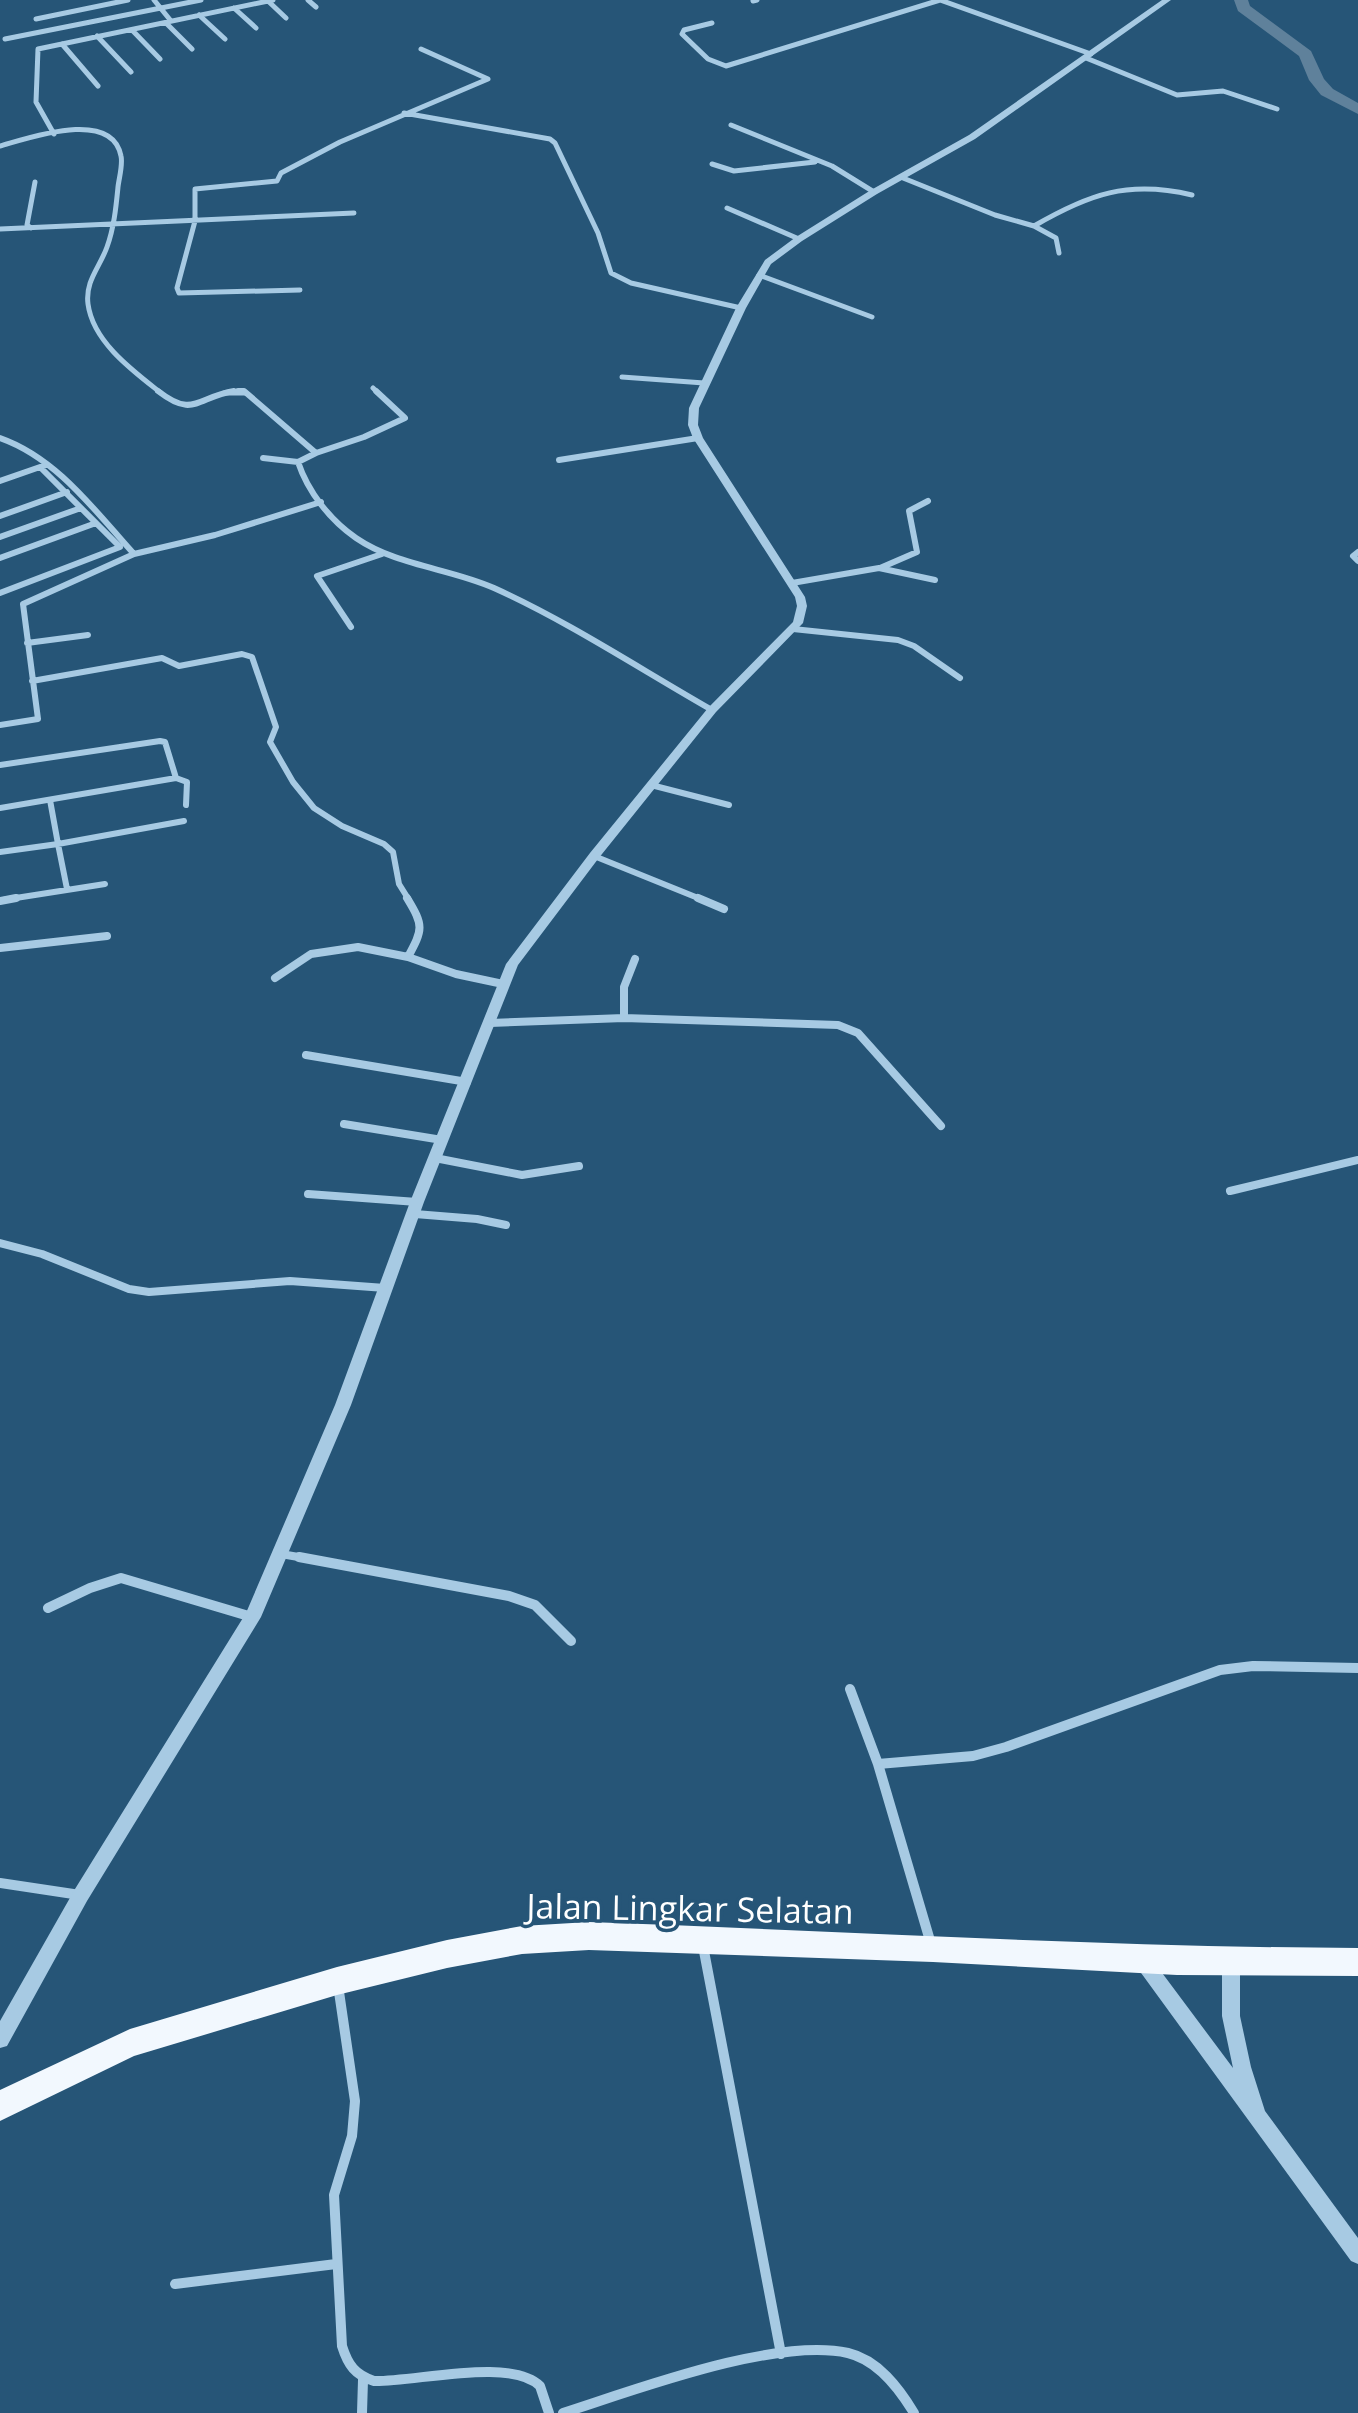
<svg xmlns="http://www.w3.org/2000/svg" width="1358" height="2413" viewBox="0 0 1358 2413" font-family="'Open Sans',sans-serif">
  <style>
    .lines { fill: none; stroke-linecap: round; stroke-linejoin: round }
    .river { fill: #5f819b; fill-rule: evenodd }
    .minor-far3 { stroke: #a7cae3; stroke-width: 5 }
    .minor-far2 { stroke: #a7cae3; stroke-width: 6 }
    .minor-far1 { stroke: #a7cae3; stroke-width: 8 }
    .minor { stroke: #a7cae3; stroke-width: 10 }
    .tertiary { fill: #a7cae3; fill-rule: evenodd }
    .trunk { fill: #f2f8fe; fill-rule: evenodd }
    .labels { text-anchor: middle; stroke-width: 7; stroke-linejoin: round; paint-order: stroke }
    .near-street-label { font-size: 34px; fill: #fff; stroke: #265577 }
  </style>
  <rect width="100%" height="100%" fill="#265577"/>
  <g class="lines">
    <path class="river" d="M 1234,0 L 1248,0 L 1250,6 L 1311,51 L 1324,79 L 1333,89 L 1358,103 L 1358,114 L 1321,95 L 1309,80 L 1299,56 L 1238,11 Z"/>
    <path class="minor-far3" d="M 154,0 L 171,21
      M 308,0 L 316,7
      M 940,0 L 1091,54
      M 268,1 L 286,18
      M 753,1 L 757,0
      M 234,8 L 256,28
      M 199,15 L 225,39
      M 36,19 L 128,0
      M 166,23 L 192,49
      M 712,23 L 684,30 L 682,34 L 708,59 L 726,66 L 940,0
      M 132,30 L 160,59
      M 97,36 L 131,72
      M 5,39 L 201,0
      M 62,44 L 98,86
      M 1086,58 L 1177,95 L 1223,91 L 1277,109
      M 404,113 L 550,139 L 555,143 L 598,233 L 611,273 L 631,283 L 741,308
      M 731,125 L 832,166 L 874,192
      M 54,134 L 36,102 L 38,49 L 273,0
      M 0,146 C 29,138 112,108 121,156 C 123,165 119,178 118,187 C 116,207 114,228 107,247 C 100,267 85,281 88,304 C 93,342 133,371 161,393
      M 712,164 L 734,171 L 815,162
      M 903,178 L 995,215 L 1034,226 C 1089,194 1128,180 1192,195
      M 727,208 L 799,239
      M 1034,226 L 1056,238 L 1059,253
      M 31,228 L 27,225 L 35,182
      M 0,229 L 354,213
      M 759,275 L 872,317
      M 300,290 L 179,293 L 177,288 L 195,221 L 195,189 L 277,181 L 281,173 L 340,142 L 488,79 L 421,49
      M 622,377 L 704,383
      M 373,388 L 378,393
      M 224,393 L 246,393"/>
    <path class="minor-far2" d="M 158,391 C 194,419 197,397 234,391
      M 238,391 L 244,391 L 316,453 L 298,462 C 308,492 330,520 356,538 C 397,566 449,568 494,588 C 569,622 640,669 712,710
      M 0,438 C 57,458 95,511 134,554
      M 316,453 L 364,437 L 405,418 L 376,391
      M 263,458 L 298,462
      M 559,460 L 698,438
      M 0,481 L 40,467
      M 0,516 L 67,492
      M 0,537 L 81,508
      M 1358,552 L 1353,556 L 1358,561
      M 0,558 L 96,523
      M 880,568 L 917,552 L 909,511 L 928,501
      M 792,583 L 879,568 L 935,580
      M 0,593 L 120,547 L 40,467 L 46,465
      M 351,627 L 317,576 L 382,554
      M 793,629 L 898,640 L 914,646 L 960,678
      M 27,643 L 88,635
      M 32,681 L 162,658 L 179,666 L 242,654 L 252,657 L 276,727 L 270,742 L 293,782 L 314,808 L 342,826 L 384,844 L 393,852 L 399,884 L 409,900
      M 0,725 L 38,719 L 23,604 L 134,554 L 215,535 L 321,502
      M 0,765 L 160,741 L 165,742 L 176,778 L 0,808
      M 176,778 L 187,782 L 186,805
      M 651,785 L 729,805
      M 0,852 L 58,844 L 50,800
      M 594,856 L 703,900
      M 67,889 L 58,844 L 184,821
      M 3,900 L 105,884"/>
    <path class="minor-far1" d="M 407,898 C 424,926 423,929 408,957 L 456,974 L 503,984
      M 698,898 L 724,909
      M 0,901 L 16,898
      M 0,948 L 107,936
      M 275,978 L 311,954 L 358,947 L 408,957
      M 624,1018 L 624,987 L 635,959
      M 490,1023 L 624,1018 L 838,1025 L 858,1033 L 941,1126
      M 306,1055 L 467,1082
      M 344,1124 L 442,1140
      M 435,1158 L 522,1175 L 579,1166
      M 1230,1191 L 1358,1160
      M 308,1194 L 417,1202
      M 415,1214 L 477,1219 L 506,1225
      M 0,1243 L 42,1254 L 129,1289 L 149,1292 L 290,1281 L 385,1288
      M 281,1554 L 310,1559"/>
    <path class="minor" d="M 299,1557 L 509,1596 L 535,1605 L 571,1641
      M 48,1608 L 90,1588 L 121,1578 L 252,1617
      M 850,1689 L 878,1764
      M 0,1883 L 80,1895
      M 931,1944 L 878,1764 L 973,1756 L 1006,1747 L 1220,1670 L 1253,1666 L 1358,1668
      M 703,1946 L 781,2354
      M 338,1985 L 355,2101 L 352,2136 L 334,2195 L 342,2346 C 348,2365 355,2375 374,2381 C 415,2382 511,2357 540,2386 L 549,2413
      M 175,2284 L 336,2264
      M 362,2413 L 363,2380
      M 563,2413 C 635,2390 775,2337 848,2353 C 878,2360 899,2388 914,2413"/>
    <path class="tertiary" d="M 1162,0 L 1171,0 L 975,139 L 877,194 L 802,241 L 771,264 L 746,308 L 699,408 L 698,425 L 703,438 L 805,597 L 807,606 L 803,623 L 716,712 L 598,859 L 518,965 L 424,1202 L 351,1405 L 261,1617 L 87,1901 L 7,2046 L 0,2048 L 0,2021 L 75,1889 L 246,1613 L 335,1405 L 410,1202 L 506,964 L 590,853 L 708,708 L 793,622 L 797,606 L 795,597 L 693,438 L 688,425 L 689,408 L 736,308 L 765,260 L 796,237 L 871,190 L 969,135 Z
      M 1142,1951 L 1148,1954 L 1233,2068 L 1222,2016 L 1222,1962 L 1225,1956 L 1231,1953 L 1237,1956 L 1240,1962 L 1240,2016 L 1251,2067 L 1265,2111 L 1358,2238 L 1358,2264 L 1351,2261 L 1136,1966 L 1133,1960 L 1136,1954 Z"/>
    <path class="trunk" d="M 589,1922 C 845,1931 1102,1947 1358,1948 L 1358,1976 L 1177,1975 L 933,1962 L 589,1950 L 522,1954 L 447,1968 L 337,1995 L 134,2056 L 0,2121 L 0,2090 L 130,2029 L 337,1967 L 447,1940 L 522,1926 Z"/>
  </g>
  <g class="labels">
    <g class="near-street-label">
      <text transform="translate(690 1909) rotate(1)" y="12">Jalan Lingkar Selatan</text>
    </g>
  </g>
</svg>
